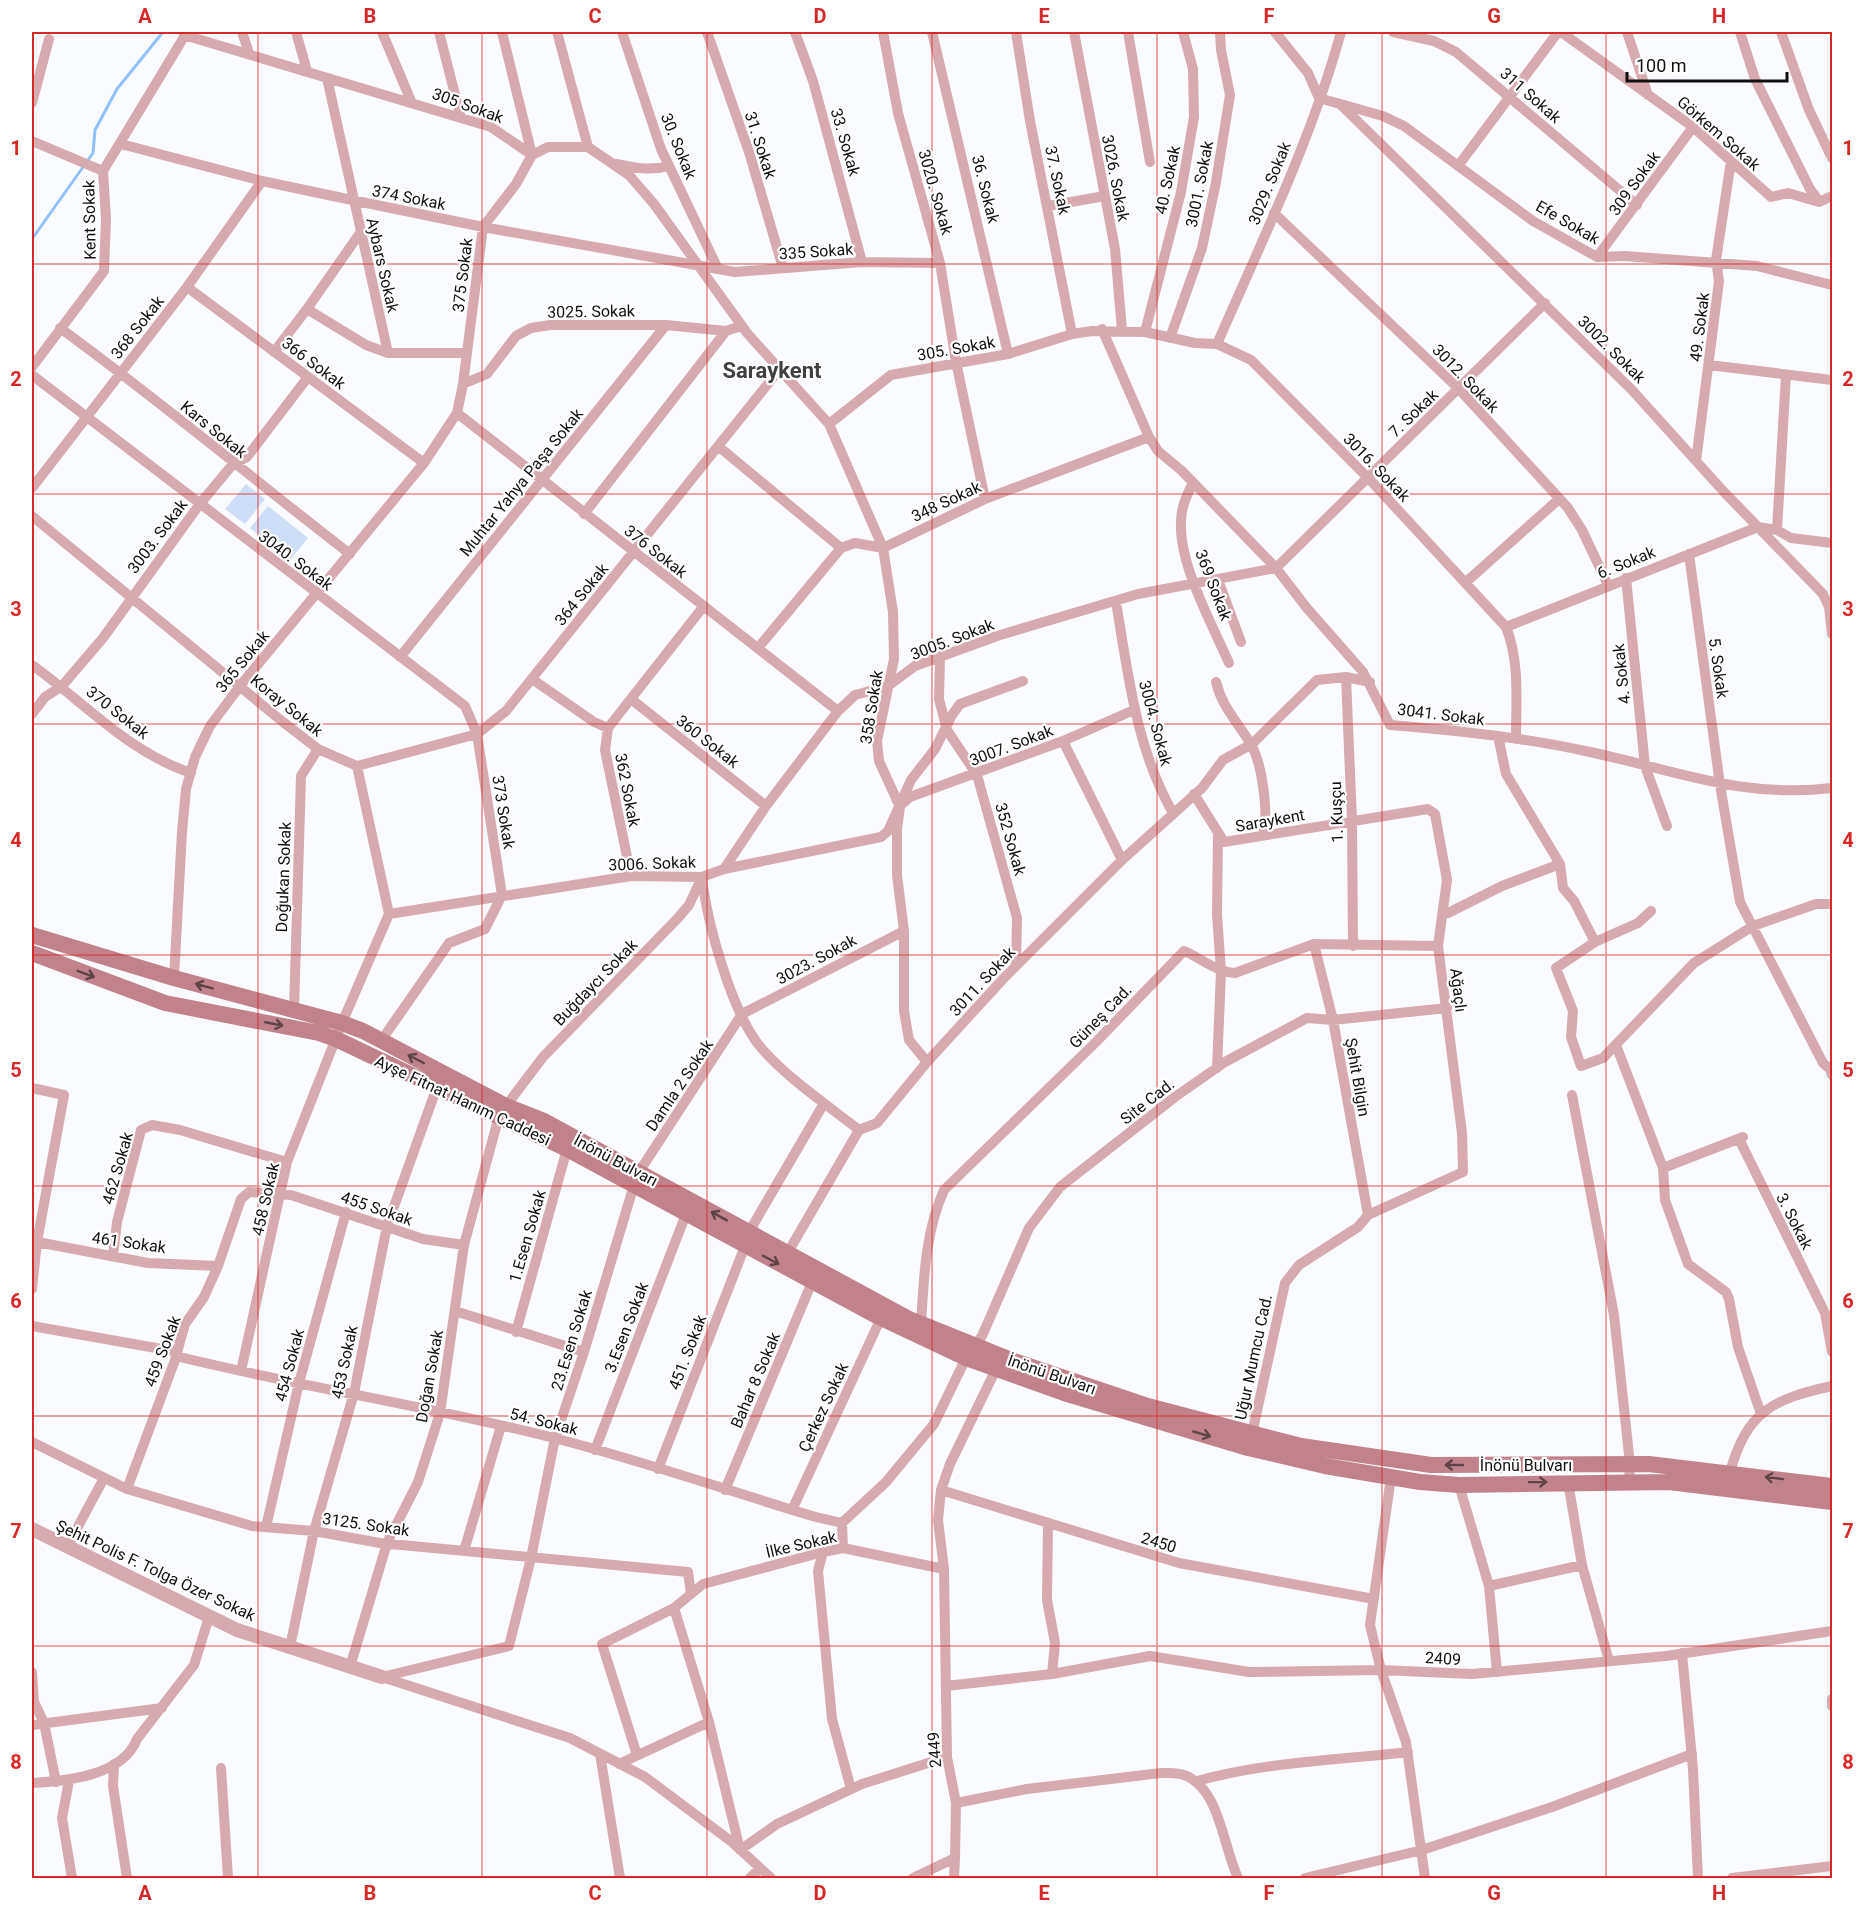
<svg xmlns="http://www.w3.org/2000/svg" width="1864" height="1910" viewBox="0 0 1864 1910" font-family="Roboto,sans-serif">
  <style>
    .green { fill: #cedef6 }
    .lines { fill: none; stroke-linecap: round; stroke-linejoin: round }
    .stream { stroke: #93c1f9; stroke-width: 3 }
    .minor { stroke: #d7aaaf; stroke-width: 10 }
    .tertiary { stroke: #d7aaaf; stroke-width: 14 }
    .secondary { stroke: #c2828b; stroke-width: 16 }
    .oneway { stroke: #604348 }
    .grid { fill: none; stroke: #d62828; stroke-width: 1.5; stroke-opacity: 0.55 }
    .labels { text-anchor: middle; stroke-width: 4.5; stroke-linejoin: round; paint-order: stroke }
    .street-label { font-size: 16px; fill: #101011; stroke: #fff }
    .district-label { font-size: 22px; font-weight: bold; fill: #3f4042; stroke: #fff }
    .neatline { fill: none; stroke: #d62828; stroke-width: 2 }
    .grid-label { font-size: 20px; text-anchor: middle; font-weight: bold; fill: #d62828 }
  </style>
  <rect width="100%" height="100%" fill="#f9fbfe"/>
  <path class="green" d="M 246,484 L 265,499 L 245,524 L 225,509 Z
    M 268,506 L 308,538 L 290,560 L 250,528 Z"/>
  <g class="lines">
    <path class="stream" d="M 32,239 L 93,153 L 95,130 L 117,89 L 163,32"/>
    <path class="minor" d="M 242,32 L 249,53
      M 296,32 L 307,71
      M 382,32 L 411,101
      M 439,32 L 461,118
      M 502,32 L 532,155
      M 557,32 L 588,147
      M 622,32 L 661,149 L 718,269
      M 707,32 L 749,152 L 783,268
      M 795,32 L 813,81 L 862,262
      M 883,32 L 898,113 L 940,263 L 956,362 L 985,499
      M 932,32 L 1008,354
      M 1016,32 L 1030,121 L 1072,334
      M 1074,32 L 1115,249 L 1122,330
      M 1128,32 L 1150,162
      M 1275,32 L 1308,73 L 1319,98 L 1383,116 L 1404,126 L 1533,221 L 1597,257 L 1625,256 L 1757,266 L 1832,285
      M 1393,32 L 1434,41 L 1456,52 L 1637,205
      M 1561,32 L 1693,127 L 1771,197 L 1788,193 L 1819,202 L 1832,196
      M 1627,32 L 1648,95
      M 1740,32 L 1755,79 L 1810,189 L 1819,201
      M 1781,32 L 1809,110 L 1832,158
      M 184,35 L 491,127 L 532,155
      M 327,78 L 388,353
      M 32,103 L 49,39
      M 1341,105 L 1632,390 L 1724,492 L 1823,594 L 1829,607 L 1832,634
      M 32,141 L 103,171
      M 121,144 L 262,181 L 352,200 L 483,227 L 735,272 L 862,262 L 940,263
      M 532,155 L 548,147 L 588,147 L 629,175 L 654,204 L 747,333 L 829,424 L 883,548 L 985,499 L 1149,437
      M 616,164 C 634,168 651,171 669,166
      M 1458,166 L 1558,32
      M 1048,206 L 1105,196
      M 1274,213 L 1459,389 L 1568,508 L 1582,530 L 1608,585
      M 1597,257 L 1693,127
      M 187,287 L 424,463
      M 307,309 L 366,345 L 388,353 L 467,353
      M 60,328 C 159,400 253,479 350,554
      M 1102,329 L 1149,437 L 1158,451 L 1182,471 L 1276,568 L 1306,607 L 1363,672 L 1390,725 C 1455,730 1521,737 1585,751 C 1673,769 1739,799 1832,788
      M 1145,332 L 1181,192 L 1194,117 L 1193,69 L 1183,32
      M 1170,338 L 1202,248 L 1216,182 L 1230,95 L 1221,50 L 1220,32
      M 1217,344 C 1261,243 1312,138 1341,32
      M 274,352 L 307,309 L 360,233
      M 1709,365 L 1832,380
      M 32,367 L 104,271 L 106,219 L 103,171 L 187,32
      M 32,375 L 465,706 L 477,734 L 502,895 L 485,929 L 449,943 L 381,1041
      M 463,384 L 487,374 L 516,336 L 531,328 L 550,325 L 666,325 L 726,331 L 741,326
      M 457,413 L 838,711
      M 829,424 L 891,375 L 1008,354 L 1072,334 L 1092,331 L 1145,332 L 1195,343 L 1217,344 L 1251,360 L 1373,483 L 1506,627 C 1520,661 1516,703 1516,739
      M 718,446 L 841,548 L 855,543 L 883,548 L 893,612 L 894,659 L 877,741 L 879,761 L 900,807 L 897,829 L 897,875 L 904,931 L 904,1011 L 909,1040 L 927,1062
      M 1696,461 L 1719,281 L 1716,260 L 1731,161
      M 1193,482 C 1187,495 1181,507 1181,522 C 1179,565 1212,624 1229,663
      M 32,488 L 187,287 L 262,181
      M 584,514 L 726,331
      M 32,516 L 283,722 L 318,749 L 357,766 L 389,914
      M 1777,530 L 1786,375
      M 1689,554 L 1720,785 L 1740,902 L 1823,1063 L 1830,1069 L 1832,1075
      M 1626,578 L 1645,766 L 1667,826
      M 1218,580 L 1241,642
      M 1465,583 L 1559,499
      M 1116,602 C 1128,673 1136,749 1173,813
      M 1506,627 L 1758,527 L 1777,530 L 1791,538 L 1832,543
      M 758,648 L 841,548
      M 400,657 L 666,325
      M 940,657 L 939,699 L 947,730 L 977,775 L 1017,918 L 1016,966
      M 32,665 C 84,702 128,752 191,773
      M 1346,677 L 1352,821 L 1353,946
      M 532,679 L 594,722 L 608,728 L 605,750 L 631,876
      M 1216,682 C 1222,707 1237,721 1250,743 C 1262,761 1269,814 1263,834
      M 631,699 L 766,806
      M 32,714 L 45,697 L 62,686 L 103,638 L 199,505 L 233,464 L 247,457 L 308,377
      M 608,728 L 703,607
      M 1498,736 L 1506,774 L 1560,864 L 1563,888 L 1574,901 L 1595,942
      M 1063,741 L 1122,860
      M 357,766 L 477,734 L 506,711 L 779,370
      M 1194,794 L 1224,842 L 1428,809 L 1435,814 L 1447,880 L 1438,946 L 1462,1133 L 1463,1172 L 1368,1215 L 1358,1227 L 1299,1265 L 1285,1283 L 1252,1434
      M 902,804 L 910,797 L 1063,741 L 1134,710
      M 724,869 L 766,806 L 838,711 L 855,695 L 888,686 L 915,666 L 997,636 L 1138,594 L 1276,568 L 1545,303
      M 702,877 C 707,922 732,1016 763,1050 C 791,1081 826,1104 859,1130 L 877,1123 L 927,1062 L 1003,979 L 1122,860 L 1202,788 L 1223,760 L 1252,744 L 1317,680 L 1346,677 L 1370,682
      M 1651,911 L 1638,923 L 1595,942 L 1556,968 L 1573,1011 L 1571,1037 L 1581,1066 L 1603,1058 L 1694,963 L 1753,926 L 1816,904 L 1832,904
      M 1443,912 L 1448,913 L 1502,886 L 1560,864
      M 1314,944 L 1333,1020 L 1368,1215
      M 174,978 L 182,832 L 186,789 L 195,757 L 210,726 L 240,686 L 424,463 L 457,413 L 463,384 L 483,227 L 516,184 L 532,155
      M 294,1010 L 301,776 L 318,749
      M 1616,1045 L 1663,1168 L 1665,1200 L 1688,1264 L 1726,1292 L 1729,1299 L 1738,1347 L 1761,1414
      M 1217,1068 L 1221,972 L 1217,914 L 1218,835
      M 32,1088 L 64,1095 L 37,1242 L 32,1289
      M 1572,1095 L 1614,1315 L 1630,1464 L 1629,1482
      M 506,1106 L 543,1057 L 678,918 L 689,905 L 702,877
      M 1739,1139 L 1825,1313 L 1832,1352
      M 1663,1168 L 1743,1137
      M 639,1172 L 742,1014 L 904,931
      M 749,1232 L 823,1105
      M 37,1242 L 148,1263 L 218,1266
      M 787,1254 L 859,1130
      M 113,1256 L 117,1222 L 141,1130 L 152,1125 L 180,1130 L 287,1162
      M 455,1311 L 584,1352
      M 921,1324 C 924,1277 925,1233 944,1190 L 1095,1043 L 1184,951 C 1201,958 1216,972 1235,973 L 1314,944 L 1438,946
      M 32,1326 L 173,1351 L 176,1356 C 301,1387 429,1406 554,1438 C 643,1461 729,1491 816,1517 L 842,1523 L 886,1482 L 934,1424 L 966,1358 L 982,1336 L 1029,1228 L 1060,1187 L 1175,1097 L 1225,1062 L 1307,1018 L 1333,1020 L 1447,1008
      M 516,1332 L 567,1149
      M 998,1365 L 950,1464 L 941,1490 L 938,1520 L 944,1569 L 947,1757 L 956,1803 L 1027,1789 L 1161,1773 C 1168,1773 1177,1772 1184,1775 C 1220,1788 1223,1847 1238,1878
      M 241,1371 L 287,1162 L 342,1023 L 389,914 L 631,876 L 702,877 L 724,869 L 881,837 L 888,831 L 911,780 L 935,749 L 952,715 L 960,704 L 1023,681
      M 32,1442 L 127,1489 L 252,1526 L 314,1531 L 380,1543 L 688,1572 L 691,1594
      M 595,1450 L 686,1214
      M 658,1469 L 745,1246
      M 1730,1472 C 1747,1411 1773,1399 1832,1386
      M 1391,1477 L 1370,1625 L 1381,1670 L 1406,1742 L 1425,1878
      M 1568,1482 L 1582,1565 L 1609,1661
      M 1459,1485 L 1489,1586 L 1497,1672
      M 127,1489 L 175,1360 L 185,1324 L 204,1297 L 218,1266 L 241,1199 L 249,1192 L 291,1195 L 423,1239 L 464,1245
      M 725,1490 L 812,1282
      M 941,1490 L 1179,1563 L 1374,1599
      M 792,1510 L 881,1318
      M 842,1523 L 843,1548
      M 1048,1524 L 1047,1600 L 1055,1643 L 1052,1674
      M 266,1527 L 299,1383 L 346,1212
      M 67,1547 L 104,1478
      M 464,1551 L 501,1426
      M 823,1552 L 818,1571 L 832,1719 L 851,1789
      M 1489,1586 L 1582,1565
      M 674,1608 L 709,1722 L 740,1850 L 777,1824 L 862,1784 L 947,1757
      M 290,1647 L 314,1531 L 354,1393 L 387,1226 L 437,1087
      M 1682,1653 L 1693,1769 L 1698,1878
      M 350,1667 L 387,1543 L 418,1482 L 440,1413 L 464,1245 L 499,1116
      M 32,1672 L 34,1702 L 44,1723 L 56,1782
      M 382,1677 L 509,1646 L 531,1558 L 555,1438 L 584,1352 L 634,1185
      M 382,1677 L 570,1738 L 645,1777 L 732,1842 L 771,1878
      M 946,1686 L 1052,1674 L 1150,1656 L 1249,1672 L 1381,1670 L 1472,1674 L 1666,1656 L 1832,1631
      M 1832,1699 L 1832,1706
      M 32,1725 L 162,1708
      M 600,1754 L 620,1878
      M 637,1755 L 602,1644 L 674,1608 L 703,1584 L 823,1552 L 843,1548 L 944,1569
      M 114,1764 L 113,1786 L 127,1878
      M 619,1764 L 709,1722
      M 221,1768 L 228,1878
      M 69,1781 L 62,1818 L 72,1878
      M 1197,1781 C 1265,1762 1338,1760 1408,1752
      M 32,1783 C 66,1781 123,1776 137,1739 L 194,1665 L 209,1617
      M 750,1878 L 760,1868
      M 913,1878 L 955,1858 L 956,1803
      M 954,1878 L 955,1858
      M 1305,1878 L 1422,1850 L 1552,1807 L 1692,1754
      M 1732,1878 L 1832,1866"/>
    <path class="tertiary" d="M 32,1529 L 237,1630 L 382,1677"/>
    <path class="secondary" d="M 32,935 L 174,978 L 342,1023 L 363,1031 L 506,1106 L 544,1121 L 909,1319 L 1011,1360 L 1148,1406 L 1301,1446 L 1431,1465 L 1649,1464 L 1832,1486
      M 32,953 L 165,1003 L 319,1033 L 336,1039 L 567,1149 L 875,1315 L 966,1358 L 1064,1393 L 1248,1448 L 1325,1466 L 1420,1482 L 1459,1485 L 1669,1482 L 1832,1502"/>
  </g>
  <defs><path id="oneway-shaft" d="M-6 0H5M1.5-3L5.5 0L1.5 3" fill="none" stroke-width="1.6" stroke-linecap="round" stroke-linejoin="round" transform="scale(1.5)"/></defs>
  <g class="oneway">
    <use href="#oneway-shaft" transform="translate(86 974) rotate(21)"/>
    <use href="#oneway-shaft" transform="translate(204 986) rotate(-165)"/>
    <use href="#oneway-shaft" transform="translate(274 1024) rotate(11)"/>
    <use href="#oneway-shaft" transform="translate(416 1059) rotate(-152)"/>
    <use href="#oneway-shaft" transform="translate(719 1216) rotate(-151)"/>
    <use href="#oneway-shaft" transform="translate(771 1260) rotate(28)"/>
    <use href="#oneway-shaft" transform="translate(1202 1434) rotate(16)"/>
    <use href="#oneway-shaft" transform="translate(1454 1465) rotate(180)"/>
    <use href="#oneway-shaft" transform="translate(1774 1478) rotate(-173)"/>
    <use href="#oneway-shaft" transform="translate(1538 1482) rotate(-1)"/>
  </g>
  <path class="grid" d="M 258,32 L 258,1878M 482,32 L 482,1878M 707,32 L 707,1878M 932,32 L 932,1878M 1157,32 L 1157,1878M 1382,32 L 1382,1878M 1606,32 L 1606,1878M 32,264 L 1832,264M 32,494 L 1832,494M 32,724 L 1832,724M 32,955 L 1832,955M 32,1186 L 1832,1186M 32,1416 L 1832,1416M 32,1646 L 1832,1646"/>
  <g class="labels">
    <g class="street-label">
      <text transform="translate(1531 95) rotate(41)" y="6">311 Sokak</text>
      <text transform="translate(468 105) rotate(20)" y="6">305 Sokak</text>
      <text transform="translate(1719 133) rotate(41)" y="6">Görkem Sokak</text>
      <text transform="translate(846 142) rotate(74)" y="6">33. Sokak</text>
      <text transform="translate(761 145) rotate(72)" y="6">31. Sokak</text>
      <text transform="translate(679 146) rotate(68)" y="6">30. Sokak</text>
      <text transform="translate(1116 178) rotate(79)" y="6">3026. Sokak</text>
      <text transform="translate(1058 180) rotate(78)" y="6">37. Sokak</text>
      <text transform="translate(1167 180) rotate(-78)" y="6">40. Sokak</text>
      <text transform="translate(1269 183) rotate(-68)" y="6">3029. Sokak</text>
      <text transform="translate(1634 183) rotate(-54)" y="6">309 Sokak</text>
      <text transform="translate(1199 184) rotate(-79)" y="6">3001. Sokak</text>
      <text transform="translate(986 189) rotate(76)" y="6">36. Sokak</text>
      <text transform="translate(936 192) rotate(74)" y="6">3020. Sokak</text>
      <text transform="translate(409 197) rotate(11)" y="6">374 Sokak</text>
      <text transform="translate(89 220) rotate(-91)" y="6">Kent Sokak</text>
      <text transform="translate(1568 222) rotate(30)" y="6">Efe Sokak</text>
      <text transform="translate(816 251) rotate(-4)" y="6">335 Sokak</text>
      <text transform="translate(383 265) rotate(77)" y="6">Aybars Sokak</text>
      <text transform="translate(462 275) rotate(-83)" y="6">375 Sokak</text>
      <text transform="translate(591 311) rotate(-1)" y="6">3025. Sokak</text>
      <text transform="translate(137 327) rotate(-52)" y="6">368 Sokak</text>
      <text transform="translate(1699 327) rotate(-83)" y="6">49. Sokak</text>
      <text transform="translate(956 348) rotate(-10)" y="6">305. Sokak</text>
      <text transform="translate(1612 349) rotate(45)" y="6">3002. Sokak</text>
      <text transform="translate(314 363) rotate(37)" y="6">366 Sokak</text>
      <text transform="translate(1466 378) rotate(46)" y="6">3012. Sokak</text>
      <text transform="translate(1413 413) rotate(-44)" y="6">7. Sokak</text>
      <text transform="translate(214 429) rotate(39)" y="6">Kars Sokak</text>
      <text transform="translate(1377 467) rotate(46)" y="6">3016. Sokak</text>
      <text transform="translate(521 482) rotate(-51)" y="6">Muhtar Yahya Paşa Sokak</text>
      <text transform="translate(946 501) rotate(-25)" y="6">348 Sokak</text>
      <text transform="translate(157 536) rotate(-53)" y="6">3003. Sokak</text>
      <text transform="translate(656 551) rotate(38)" y="6">376 Sokak</text>
      <text transform="translate(296 560) rotate(37)" y="6">3040. Sokak</text>
      <text transform="translate(1626 562) rotate(-22)" y="6">6. Sokak</text>
      <text transform="translate(1214 585) rotate(69)" y="6">369 Sokak</text>
      <text transform="translate(581 594) rotate(-51)" y="6">364 Sokak</text>
      <text transform="translate(952 639) rotate(-21)" y="6">3005. Sokak</text>
      <text transform="translate(242 661) rotate(-51)" y="6">365 Sokak</text>
      <text transform="translate(1719 668) rotate(82)" y="6">5. Sokak</text>
      <text transform="translate(1621 674) rotate(-96)" y="6">4. Sokak</text>
      <text transform="translate(287 705) rotate(39)" y="6">Koray Sokak</text>
      <text transform="translate(871 707) rotate(-81)" y="6">358 Sokak</text>
      <text transform="translate(118 712) rotate(38)" y="6">370 Sokak</text>
      <text transform="translate(1441 714) rotate(7)" y="6">3041. Sokak</text>
      <text transform="translate(1156 723) rotate(75)" y="6">3004. Sokak</text>
      <text transform="translate(708 741) rotate(38)" y="6">360 Sokak</text>
      <text transform="translate(1011 745) rotate(-21)" y="6">3007. Sokak</text>
      <text transform="translate(628 790) rotate(79)" y="6">362 Sokak</text>
      <text transform="translate(504 812) rotate(81)" y="6">373 Sokak</text>
      <text transform="translate(1336 812) rotate(-92)" y="6">1. Kuşçu</text>
      <text transform="translate(1270 820) rotate(-10)" y="6">Saraykent</text>
      <text transform="translate(1011 839) rotate(74)" y="6">352 Sokak</text>
      <text transform="translate(652 863) rotate(-2)" y="6">3006. Sokak</text>
      <text transform="translate(283 877) rotate(-88)" y="6">Doğukan Sokak</text>
      <text transform="translate(816 959) rotate(-28)" y="6">3023. Sokak</text>
      <text transform="translate(982 981) rotate(-47)" y="6">3011. Sokak</text>
      <text transform="translate(595 982) rotate(-46)" y="6">Buğdaycı Sokak</text>
      <text transform="translate(1459 990) rotate(83)" y="6">Ağaçlı</text>
      <text transform="translate(1100 1016) rotate(-46)" y="6">Güneş Cad.</text>
      <text transform="translate(1358 1077) rotate(80)" y="6">Şehit Bilgin</text>
      <text transform="translate(679 1085) rotate(-56)" y="6">Damla 2 Sokak</text>
      <text transform="translate(463 1100) rotate(25)" y="6">Ayşe Fitnat Hanım Caddesi</text>
      <text transform="translate(1147 1101) rotate(-38)" y="6">Site Cad.</text>
      <text transform="translate(616 1160) rotate(28)" y="6">İnönü Bulvarı</text>
      <text transform="translate(117 1168) rotate(-74)" y="6">462 Sokak</text>
      <text transform="translate(265 1199) rotate(-77)" y="6">458 Sokak</text>
      <text transform="translate(377 1208) rotate(19)" y="6">455 Sokak</text>
      <text transform="translate(1795 1221) rotate(63)" y="6">3. Sokak</text>
      <text transform="translate(527 1236) rotate(-74)" y="6">1.Esen Sokak</text>
      <text transform="translate(129 1242) rotate(8)" y="6">461 Sokak</text>
      <text transform="translate(626 1327) rotate(-69)" y="6">3.Esen Sokak</text>
      <text transform="translate(571 1340) rotate(-73)" y="6">23.Esen Sokak</text>
      <text transform="translate(162 1351) rotate(-69)" y="6">459 Sokak</text>
      <text transform="translate(687 1352) rotate(-69)" y="6">451. Sokak</text>
      <text transform="translate(1253 1357) rotate(-78)" y="6">Uğur Mumcu Cad.</text>
      <text transform="translate(344 1362) rotate(-78)" y="6">453 Sokak</text>
      <text transform="translate(289 1365) rotate(-75)" y="6">454 Sokak</text>
      <text transform="translate(1052 1374) rotate(19)" y="6">İnönü Bulvarı</text>
      <text transform="translate(429 1376) rotate(-80)" y="6">Doğan Sokak</text>
      <text transform="translate(755 1380) rotate(-67)" y="6">Bahar 8 Sokak</text>
      <text transform="translate(823 1407) rotate(-65)" y="6">Çerkez Sokak</text>
      <text transform="translate(544 1421) rotate(14)" y="6">54. Sokak</text>
      <text x="1526" y="1471">İnönü Bulvarı</text>
      <text transform="translate(366 1524) rotate(8)" y="6">3125. Sokak</text>
      <text transform="translate(1159 1542) rotate(17)" y="6">2450</text>
      <text transform="translate(801 1544) rotate(-13)" y="6">İlke Sokak</text>
      <text transform="translate(156 1570) rotate(25)" y="6">Şehit Polis F. Tolga Özer Sokak</text>
      <text transform="translate(1443 1658) rotate(3)" y="6">2409</text>
      <text transform="translate(934 1750) rotate(-94)" y="6">2449</text>
    </g>
    <g class="district-label">
      <text x="772" y="378">Saraykent</text>
    </g>
  </g>
  <rect width="1864" height="1910" fill="none" stroke="#ffffff" stroke-width="66"/>
  <path d="M1627 72v9h160v-9" fill="none" stroke="#101011" stroke-width="3"/>
  <text x="1636" y="72" font-size="18" fill="#101011" stroke="#ffffff" stroke-width="4.5" paint-order="stroke">100 m</text>
  <rect x="33" y="33" width="1798" height="1844" class="neatline"/>
  <g class="grid-label">
    <text x="145" y="23">A</text>
    <text x="370" y="23">B</text>
    <text x="595" y="23">C</text>
    <text x="820" y="23">D</text>
    <text x="1044" y="23">E</text>
    <text x="1269" y="23">F</text>
    <text x="1494" y="23">G</text>
    <text x="1719" y="23">H</text>
    <text x="16" y="155">1</text>
    <text x="1848" y="155">1</text>
    <text x="16" y="386">2</text>
    <text x="1848" y="386">2</text>
    <text x="16" y="616">3</text>
    <text x="1848" y="616">3</text>
    <text x="16" y="847">4</text>
    <text x="1848" y="847">4</text>
    <text x="16" y="1077">5</text>
    <text x="1848" y="1077">5</text>
    <text x="16" y="1308">6</text>
    <text x="1848" y="1308">6</text>
    <text x="16" y="1538">7</text>
    <text x="1848" y="1538">7</text>
    <text x="16" y="1769">8</text>
    <text x="1848" y="1769">8</text>
    <text x="145" y="1900">A</text>
    <text x="370" y="1900">B</text>
    <text x="595" y="1900">C</text>
    <text x="820" y="1900">D</text>
    <text x="1044" y="1900">E</text>
    <text x="1269" y="1900">F</text>
    <text x="1494" y="1900">G</text>
    <text x="1719" y="1900">H</text>
  </g>
</svg>
